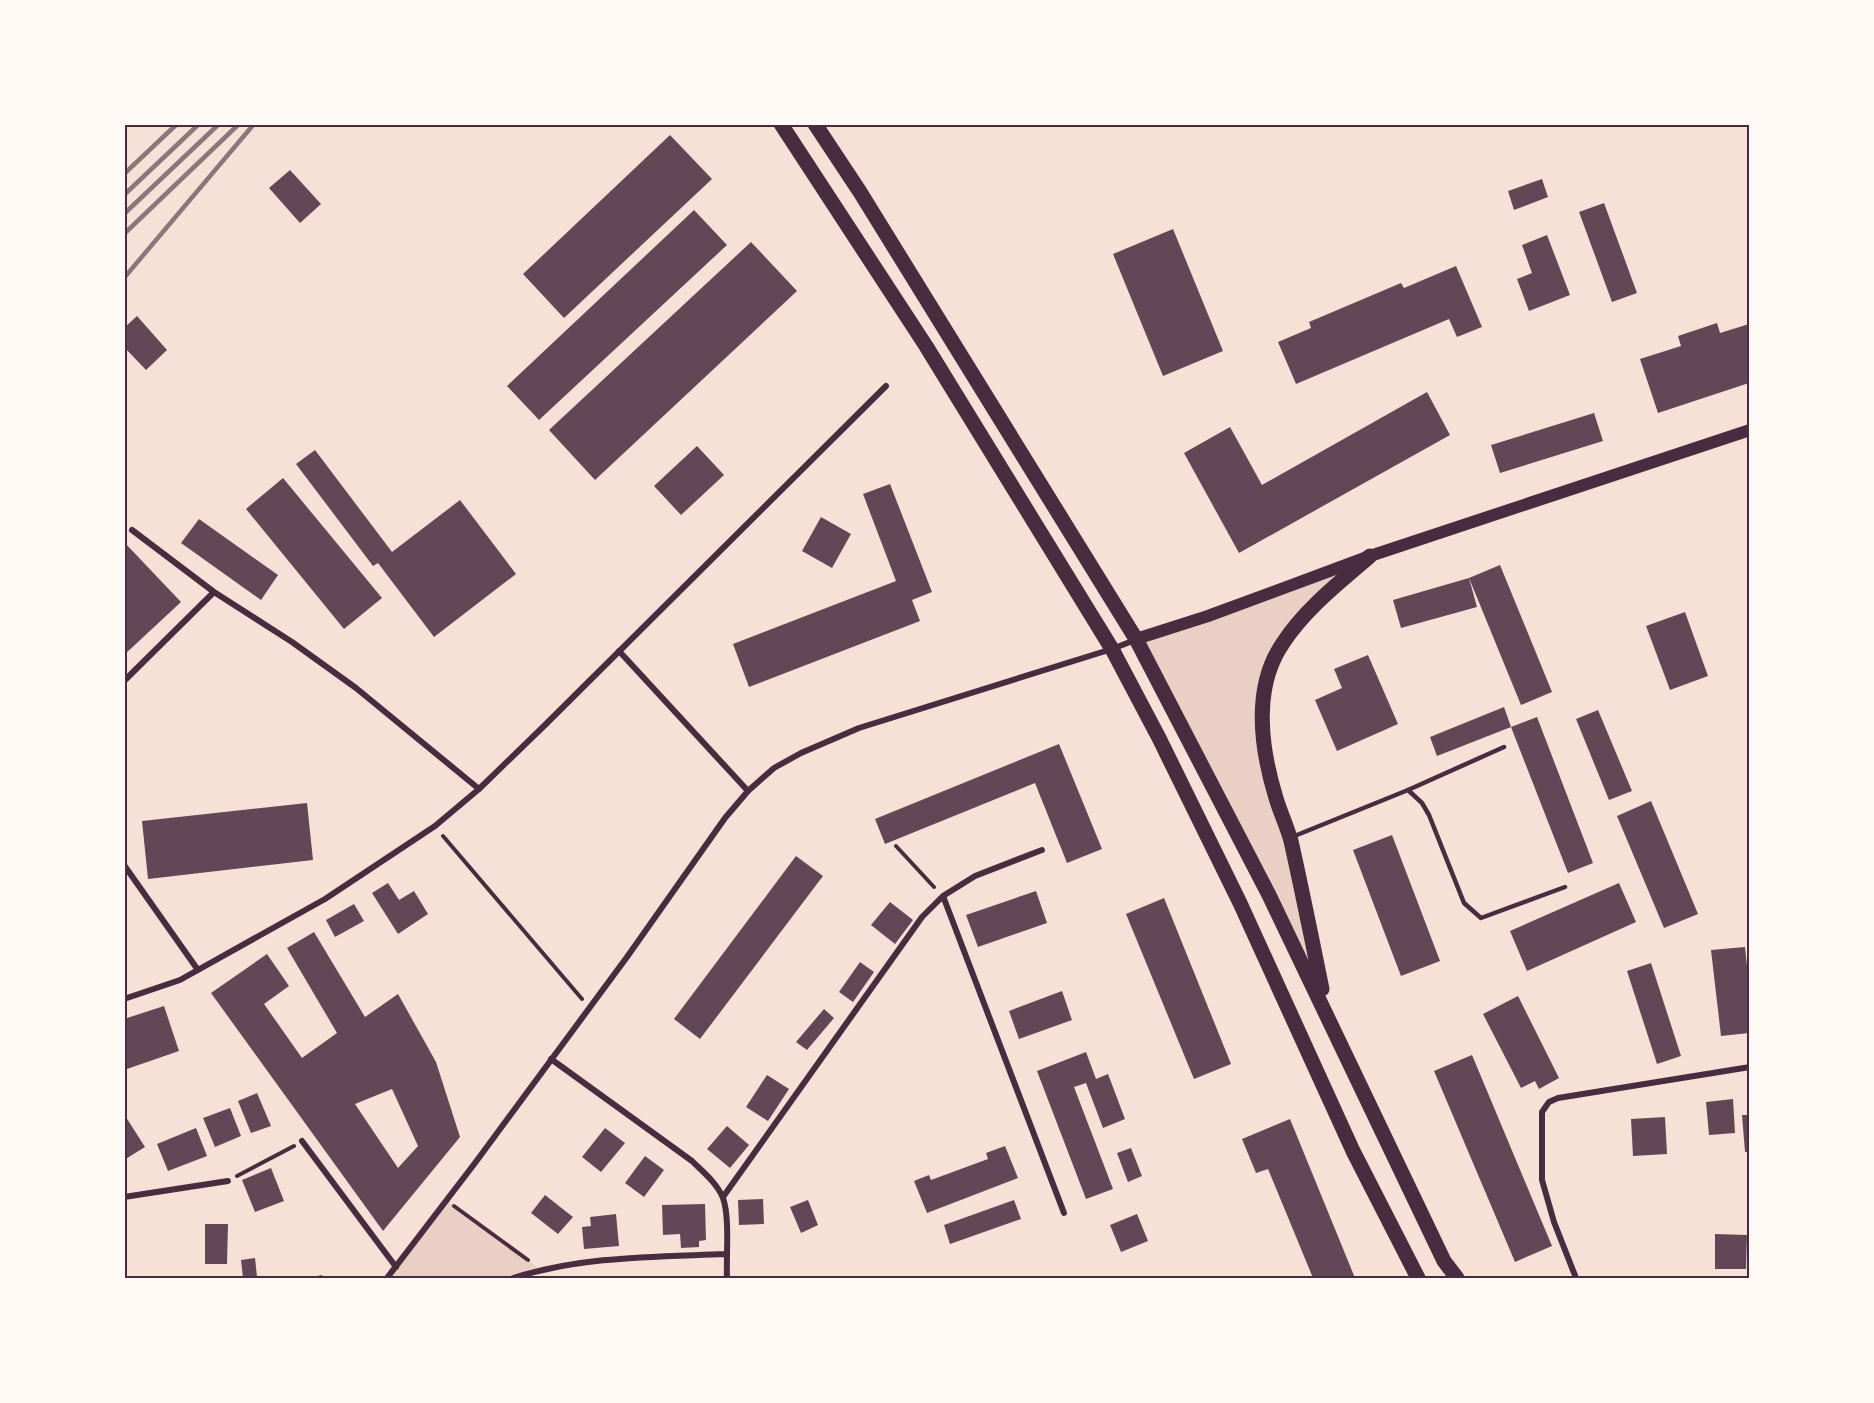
<svg xmlns="http://www.w3.org/2000/svg" width="1874" height="1403" viewBox="0 0 1874 1403" font-family="'IBM Plex Sans',sans-serif">
  <style>
    .green { fill: #ebcfc5 }
    .building { fill: #644757; fill-rule: evenodd }
    .lines { fill: none; stroke-linecap: round; stroke-linejoin: round }
    .path { stroke: #4a2c40; stroke-width: 4 }
    .service { stroke: #4a2c40; stroke-width: 4.5 }
    .minor { stroke: #4a2c40; stroke-width: 6 }
    .secondary { stroke: #4a2c40; stroke-width: 12 }
    .primary { stroke: #4a2c40; stroke-width: 15 }
    .rail { stroke: #8f747c; stroke-width: 4.5 }
    .neatline { fill: none; stroke: #4a2c40; stroke-width: 2 }
  </style>
  <rect width="100%" height="100%" fill="#f7e1d7"/>
  <path class="green" d="M 1370,556 L 1282,643 L 1262,729 L 1327,1012 L 1136,639 Z
    M 447,1200 L 541,1270 L 513,1278 L 387,1278 Z"/>
  <path class="building" d="M 670,135 L 712,179 L 564,318 L 523,274 Z
    M 290,170 L 321,204 L 300,223 L 269,188 Z
    M 1542,179 L 1548,197 L 1514,210 L 1508,191 Z
    M 1604,203 L 1637,293 L 1612,302 L 1579,212 Z
    M 694,210 L 727,245 L 539,420 L 507,386 Z
    M 1173,229 L 1223,351 L 1163,376 L 1113,254 Z
    M 1547,235 L 1570,295 L 1529,311 L 1517,279 L 1532,273 L 1522,245 Z
    M 751,242 L 797,291 L 595,480 L 549,430 Z
    M 1456,266 L 1482,327 L 1457,337 L 1449,319 L 1296,384 L 1278,342 L 1311,328 L 1309,322 L 1401,283 L 1404,288 Z
    M 137,316 L 167,350 L 146,370 L 124,347 L 124,328 Z
    M 1717,323 L 1720,333 L 1749,324 L 1749,383 L 1658,413 L 1640,359 L 1681,346 L 1678,336 Z
    M 1427,392 L 1450,435 L 1239,553 L 1184,453 L 1230,427 L 1262,485 Z
    M 1594,413 L 1603,441 L 1500,473 L 1491,445 Z
    M 697,446 L 724,475 L 681,515 L 654,486 Z
    M 315,450 L 392,552 L 460,500 L 516,574 L 434,637 L 378,563 L 373,566 L 296,464 Z
    M 283,478 L 382,598 L 344,629 L 246,509 Z
    M 890,484 L 932,592 L 912,600 L 920,621 L 749,687 L 733,644 L 896,581 L 863,494 Z
    M 821,517 L 851,534 L 832,568 L 802,551 Z
    M 199,519 L 278,575 L 261,600 L 181,543 Z
    M 124,542 L 181,602 L 124,655 Z
    M 1500,565 L 1552,692 L 1521,705 L 1469,578 Z
    M 1469,578 L 1477,607 L 1401,628 L 1393,600 Z
    M 1685,612 L 1708,676 L 1670,690 L 1646,626 Z
    M 1368,655 L 1398,724 L 1337,751 L 1315,700 L 1342,688 L 1334,669 Z
    M 1504,707 L 1511,727 L 1437,756 L 1430,737 Z
    M 1598,710 L 1632,791 L 1609,800 L 1576,719 Z
    M 1537,717 L 1593,863 L 1568,873 L 1511,727 Z
    M 1059,744 L 1102,849 L 1067,863 L 1035,783 L 885,844 L 875,819 Z
    M 1651,801 L 1698,914 L 1664,928 L 1617,816 Z
    M 307,803 L 313,860 L 148,879 L 142,821 Z
    M 1392,835 L 1440,961 L 1401,976 L 1353,850 Z
    M 796,856 L 823,876 L 700,1039 L 674,1019 Z
    M 388,883 L 399,900 L 414,891 L 428,914 L 398,934 L 372,893 Z
    M 1619,883 L 1636,922 L 1527,971 L 1510,931 Z
    M 1036,891 L 1047,923 L 978,947 L 966,915 Z
    M 1164,898 L 1231,1064 L 1194,1079 L 1126,914 Z
    M 890,902 L 913,920 L 895,944 L 871,925 Z
    M 354,904 L 364,921 L 335,937 L 326,920 Z
    M 314,932 L 365,1017 L 398,994 L 436,1062 L 460,1137 L 383,1231 L 211,993 L 267,954 L 289,986 L 264,1004 L 302,1058 L 337,1033 L 287,948 ZM 392,1089 L 418,1146 L 398,1168 L 355,1104 Z
    M 1745,947 L 1749,985 L 1749,1033 L 1721,1036 L 1711,950 Z
    M 860,962 L 874,972 L 853,1002 L 839,992 Z
    M 1651,963 L 1681,1056 L 1657,1064 L 1627,971 Z
    M 1062,991 L 1072,1020 L 1019,1039 L 1009,1011 Z
    M 1518,996 L 1559,1078 L 1539,1089 L 1535,1081 L 1521,1088 L 1483,1014 Z
    M 164,1006 L 179,1051 L 124,1070 L 124,1019 Z
    M 824,1009 L 834,1018 L 807,1050 L 796,1042 Z
    M 1086,1052 L 1096,1079 L 1108,1074 L 1125,1119 L 1103,1128 L 1086,1083 L 1074,1087 L 1113,1189 L 1086,1199 L 1037,1071 Z
    M 1472,1055 L 1552,1246 L 1515,1262 L 1434,1071 Z
    M 767,1075 L 789,1089 L 768,1121 L 746,1107 Z
    M 257,1093 L 271,1126 L 251,1133 L 238,1101 Z
    M 1733,1099 L 1735,1133 L 1709,1135 L 1706,1102 Z
    M 230,1108 L 241,1136 L 215,1147 L 203,1118 Z
    M 124,1114 L 145,1147 L 124,1160 Z
    M 1742,1115 L 1749,1115 L 1749,1152 L 1745,1152 Z
    M 1665,1117 L 1667,1154 L 1633,1156 L 1631,1119 Z
    M 1290,1119 L 1355,1278 L 1313,1278 L 1268,1169 L 1256,1173 L 1242,1139 Z
    M 727,1126 L 749,1145 L 730,1168 L 707,1149 Z
    M 196,1128 L 207,1156 L 168,1171 L 157,1144 Z
    M 605,1128 L 625,1143 L 601,1172 L 582,1157 Z
    M 1005,1146 L 1018,1178 L 927,1213 L 914,1181 L 929,1175 L 931,1180 L 988,1159 L 986,1153 Z
    M 1131,1148 L 1142,1176 L 1128,1182 L 1117,1153 Z
    M 645,1156 L 664,1170 L 644,1197 L 625,1183 Z
    M 271,1168 L 284,1201 L 255,1212 L 242,1180 Z
    M 545,1195 L 573,1217 L 558,1234 L 531,1213 Z
    M 763,1199 L 764,1224 L 739,1225 L 738,1200 Z
    M 808,1200 L 818,1225 L 801,1233 L 790,1207 Z
    M 1014,1200 L 1021,1219 L 950,1244 L 944,1225 Z
    M 705,1204 L 706,1240 L 699,1241 L 699,1247 L 681,1248 L 680,1234 L 663,1235 L 662,1205 Z
    M 616,1214 L 619,1246 L 584,1249 L 582,1227 L 591,1226 L 590,1217 Z
    M 1137,1214 L 1148,1241 L 1121,1252 L 1110,1225 Z
    M 205,1224 L 228,1224 L 227,1264 L 205,1264 Z
    M 1715,1234 L 1747,1235 L 1746,1269 L 1715,1269 Z
    M 255,1258 L 257,1277 L 243,1278 L 241,1260 Z
    M 322,1275 L 323,1278 L 308,1278 Z"/>
  <g class="lines">
    <path class="path" d="M 443,836 L 582,999
      M 896,846 L 934,887
      M 237,1176 L 294,1146
      M 454,1206 L 528,1260"/>
    <path class="service" d="M 1408,790 L 1422,803 L 1429,815 L 1464,903 L 1481,918 L 1565,887
      M 1292,837 L 1408,790 L 1504,747"/>
    <path class="minor" d="M 132,530 L 214,592 L 292,642 L 356,688 L 479,789
      M 619,651 L 748,791
      M 124,681 L 214,592
      M 124,865 L 198,970
      M 943,896 L 1064,1213
      M 124,999 L 180,980 L 325,899 L 435,826 L 479,789 L 546,724 L 886,386
      M 551,1059 L 692,1161 C 703,1172 717,1183 723,1198 C 730,1218 726,1256 727,1278
      M 302,1141 L 396,1267
      M 124,1197 L 228,1181
      M 723,1197 L 922,917 L 943,896 L 975,876 L 1042,850
      M 387,1278 L 475,1163 L 627,957 L 725,818 L 748,791 L 774,768 L 801,753 L 859,728 L 1112,649 L 1135,640
      M 513,1278 C 583,1256 653,1257 725,1254
      M 1576,1278 L 1554,1222 L 1542,1180 L 1542,1112 L 1549,1102 L 1558,1098 L 1750,1067"/>
    <path class="secondary" d="M 1136,639 L 1208,616 L 1370,556 L 1750,430"/>
    <path class="primary" d="M 781,124 L 926,346 L 1112,649 L 1159,738 L 1240,903 L 1353,1151 L 1418,1278
      M 815,124 L 860,192 L 1136,639 L 1269,895 L 1444,1261 L 1457,1278
      M 1322,989 C 1312,940 1302,890 1291,841 C 1287,826 1280,812 1276,798 C 1261,749 1252,688 1283,643 C 1305,609 1340,582 1370,556"/>
    <path class="rail" d="M 124,174 L 177,124
      M 124,195 L 199,124
      M 124,214 L 219,124
      M 124,234 L 239,124
      M 124,278 L 254,124"/>
  </g>
  <rect width="1874" height="1403" fill="none" stroke="#fffaf5" stroke-width="252"/>
  <rect x="126" y="126" width="1622" height="1151" class="neatline"/>
</svg>
